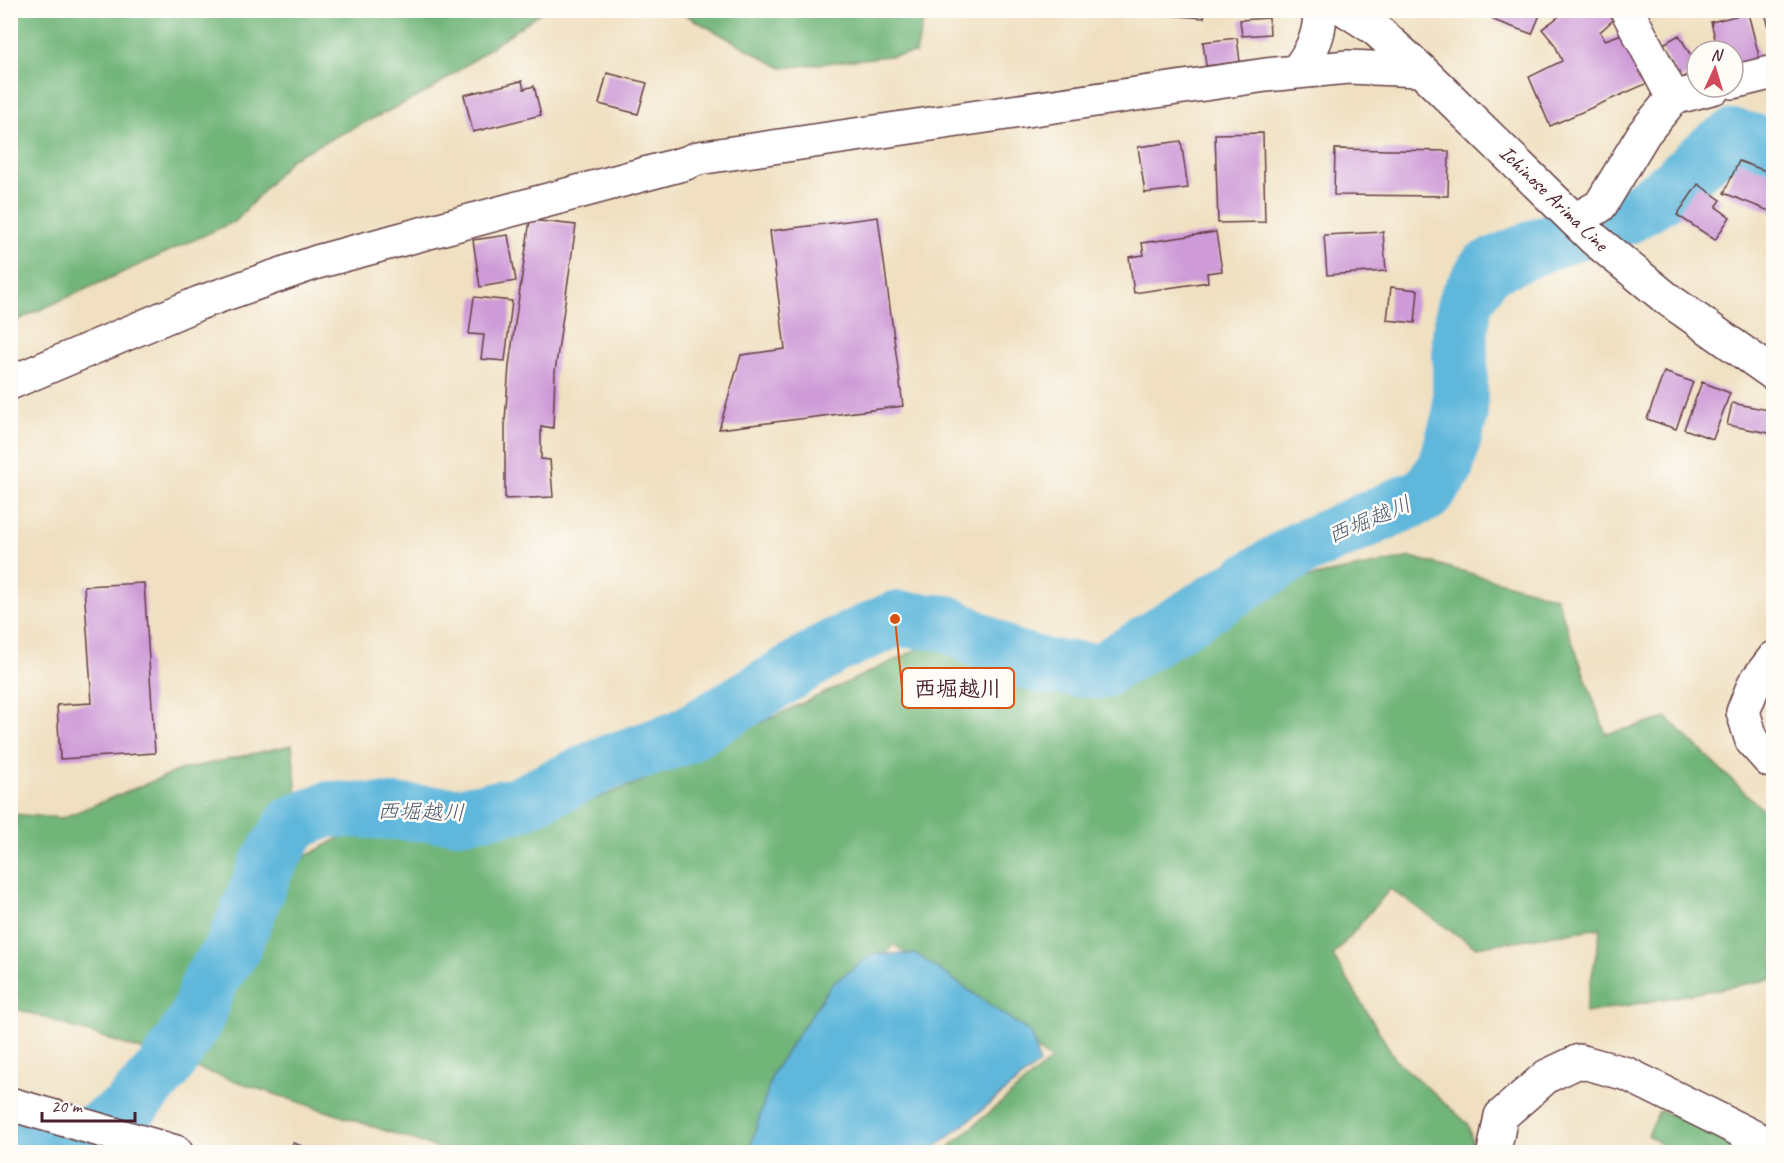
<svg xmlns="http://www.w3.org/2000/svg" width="1784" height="1163" viewBox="0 0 1784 1163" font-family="Caveat,'Klee One',sans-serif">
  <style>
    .forest { fill: #71b579; stroke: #5e6a52; stroke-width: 1.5 }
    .water { fill: #5eb7dc; stroke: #546b84; stroke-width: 1.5 }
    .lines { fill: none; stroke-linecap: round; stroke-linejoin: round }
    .river { stroke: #5eb7dc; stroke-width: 56 }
    .building { fill: #ce9ad7 }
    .street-casing { stroke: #633c42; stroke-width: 36 }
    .secondary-casing { stroke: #633c42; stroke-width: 36 }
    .highway-casing { stroke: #633c42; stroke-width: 36 }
    .street { stroke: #fff; stroke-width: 33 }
    .secondary { stroke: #fff; stroke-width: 33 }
    .highway { stroke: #fff; stroke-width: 33 }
    .labels { text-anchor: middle; stroke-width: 5; stroke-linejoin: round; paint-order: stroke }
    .street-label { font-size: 21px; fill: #4a1f2b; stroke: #fdfcf7 }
    .water-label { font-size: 22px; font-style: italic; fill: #525c72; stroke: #fdfcf7 }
    .leader { fill: none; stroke: #d8530f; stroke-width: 2 }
    .callout-dot { fill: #d8530f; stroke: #fdfcf7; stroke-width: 2 }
    .callout { fill: #fdfcf7; stroke: #d8530f; stroke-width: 2 }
    .callout-label { font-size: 22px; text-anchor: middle; font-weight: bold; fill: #4a1f2b }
  </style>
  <rect width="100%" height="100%" fill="#fdfcf7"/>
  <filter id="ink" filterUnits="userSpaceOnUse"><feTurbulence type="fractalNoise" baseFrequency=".0167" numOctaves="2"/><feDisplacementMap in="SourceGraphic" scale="12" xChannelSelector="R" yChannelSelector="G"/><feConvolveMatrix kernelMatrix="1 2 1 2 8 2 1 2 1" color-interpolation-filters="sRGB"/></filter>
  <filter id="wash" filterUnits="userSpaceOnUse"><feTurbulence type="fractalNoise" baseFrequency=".008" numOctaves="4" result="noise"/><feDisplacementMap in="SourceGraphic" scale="24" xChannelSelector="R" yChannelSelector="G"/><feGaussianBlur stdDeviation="1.35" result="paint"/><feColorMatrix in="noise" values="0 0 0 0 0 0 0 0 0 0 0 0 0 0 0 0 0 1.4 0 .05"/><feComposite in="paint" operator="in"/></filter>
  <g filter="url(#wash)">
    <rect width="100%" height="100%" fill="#f0e0c1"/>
    <path class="forest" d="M 10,11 L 11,10 L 543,11 L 429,91 L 292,158 L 236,221 L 11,323 Z
      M 924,11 L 925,13 L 916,53 L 782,68 L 678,11 Z
      M 1411,557 L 1556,597 L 1606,734 L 1667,718 L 1759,806 L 1773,816 L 1773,979 L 1585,1013 L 1601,928 L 1475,947 L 1390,889 L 1333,956 L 1396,1060 L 1468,1124 L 1475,1152 L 943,1152 L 1051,1060 L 893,944 L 764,1152 L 450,1152 L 11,1007 L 11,814 L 62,818 L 180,770 L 292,745 L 303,858 L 345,835 L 437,829 L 562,812 L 644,780 L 706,739 L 760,723 L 929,644 L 1123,690 L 1268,585 Z
      M 1659,1111 L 1773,1142 L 1773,1152 L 1670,1152 L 1648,1135 Z"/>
    <path class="water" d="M 872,954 L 916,954 L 1032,1034 L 1039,1064 L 929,1152 L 749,1152 L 773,1072 L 831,985 Z"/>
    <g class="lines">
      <path class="river" d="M 10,1150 L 73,1145 L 125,1112 L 164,1069 L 196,1019 L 210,980 L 232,950 L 267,865 L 293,823 L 329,809 L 459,815 L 517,805 L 604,764 L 681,738 L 833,647 L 895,619 L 947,623 L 1009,656 L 1046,667 L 1101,671 L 1300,549 L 1426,494 L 1445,469 L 1460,415 L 1460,334 L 1465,303 L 1485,269 L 1548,242 L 1628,216 L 1665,193 L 1714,149 L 1734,137 L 1774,147"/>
    </g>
    <g id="blocks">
      <path class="building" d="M 1134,10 L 1205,10 L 1204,18 L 1133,12 Z
        M 1497,10 L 1542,10 L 1532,34 L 1493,20 Z
        M 1568,10 L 1619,10 L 1621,13 L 1600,32 L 1605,40 L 1630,31 L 1655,80 L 1550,126 L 1529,77 L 1562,61 L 1555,45 L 1542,29 Z
        M 1774,11 L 1774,42 L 1773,42 L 1765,13 Z
        M 1748,13 L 1760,60 L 1733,67 L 1733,51 L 1718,51 L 1711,22 Z
        M 1269,18 L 1270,34 L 1242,36 L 1240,20 Z
        M 1679,35 L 1697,66 L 1697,70 L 1679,80 L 1660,46 Z
        M 1237,38 L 1240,62 L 1206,66 L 1203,42 Z
        M 607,73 L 647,83 L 638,114 L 599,104 Z
        M 522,81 L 524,89 L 534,86 L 541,115 L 473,132 L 464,95 Z
        M 1263,133 L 1265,222 L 1218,223 L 1215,134 Z
        M 1181,141 L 1188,188 L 1145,193 L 1138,147 Z
        M 1335,149 L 1449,151 L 1448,196 L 1334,195 Z
        M 1739,161 L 1774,174 L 1774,213 L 1724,193 Z
        M 1698,184 L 1721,200 L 1716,207 L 1730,217 L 1715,240 L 1677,215 Z
        M 878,217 L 903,406 L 719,429 L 741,355 L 785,349 L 770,231 Z
        M 530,220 L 576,225 L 555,372 L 553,428 L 541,426 L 541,459 L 550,460 L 553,497 L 505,499 L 505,421 L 509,365 Z
        M 1216,232 L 1222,271 L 1207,273 L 1208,282 L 1134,293 L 1129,257 L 1144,255 L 1142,243 Z
        M 1383,232 L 1386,271 L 1327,275 L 1324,235 Z
        M 508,235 L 516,281 L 480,287 L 473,240 Z
        M 1391,287 L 1418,290 L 1415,323 L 1387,320 Z
        M 474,297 L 512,301 L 505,361 L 481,359 L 484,335 L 469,334 Z
        M 1664,372 L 1693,382 L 1676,429 L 1647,419 Z
        M 1702,382 L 1730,393 L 1713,439 L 1684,429 Z
        M 1732,403 L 1774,411 L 1774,434 L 1727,425 Z
        M 144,583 L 155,753 L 60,759 L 57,705 L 92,703 L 84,586 Z
        M 293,1143 L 319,1152 L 290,1152 Z"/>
    </g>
  </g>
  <g filter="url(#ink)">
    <use href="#blocks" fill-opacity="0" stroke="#633c42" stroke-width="1.5"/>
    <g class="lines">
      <g class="street-casing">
        <path id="street" d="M 1733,82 L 1774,72
          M 1673,98 L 1715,87
          M 1575,220 L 1600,206 L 1644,133 L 1673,98 L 1627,10
          M 1774,658 L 1754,684 L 1743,712 L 1752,741 L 1770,761 L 1774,762
          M 1494,1152 L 1501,1116 L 1547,1076 L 1579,1061 L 1627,1074 L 1774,1147"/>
      </g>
      <g class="secondary-casing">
        <path id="secondary" d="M 1346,10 L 1374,28 L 1421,70 L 1594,239 L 1666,298 L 1774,374
          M 1296,72 C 1310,54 1322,34 1319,10
          M 10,383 L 199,303 L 317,262 L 686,163 L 698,158 L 1266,75 L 1348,67 L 1421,70"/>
      </g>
      <g class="highway-casing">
        <path id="highway" d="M 10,1104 L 176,1152"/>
      </g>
      <use href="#street" class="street"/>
      <use href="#secondary" class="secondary"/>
      <use href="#highway" class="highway"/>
    </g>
  </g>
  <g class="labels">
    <g class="street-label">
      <text transform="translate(1554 198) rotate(44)" y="7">Ichinose Arima Line</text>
    </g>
    <g class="water-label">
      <text transform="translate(1369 519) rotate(-23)" y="8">西堀越川</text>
      <text transform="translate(421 811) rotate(1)" y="8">西堀越川</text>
    </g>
  </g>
  <path class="leader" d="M895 619L902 688"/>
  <circle class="callout-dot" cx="895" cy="619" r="6"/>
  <rect class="callout" x="902" y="668" width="112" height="40" rx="6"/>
  <g class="callout-label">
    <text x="958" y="696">西堀越川</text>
  </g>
  <rect width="1784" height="1163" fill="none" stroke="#fdfcf7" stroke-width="36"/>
  <g transform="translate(1715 69) rotate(4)"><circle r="28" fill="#fdfcf7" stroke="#b5a4a5" stroke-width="1.5"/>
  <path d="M0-4.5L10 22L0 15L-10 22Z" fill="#d1495b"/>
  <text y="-9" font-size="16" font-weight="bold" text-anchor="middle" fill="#4a1f2b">N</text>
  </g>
  <path d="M42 1112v9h93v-9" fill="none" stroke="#4a1f2b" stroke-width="3"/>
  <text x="51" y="1112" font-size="18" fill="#4a1f2b" stroke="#fdfcf7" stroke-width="4.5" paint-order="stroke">20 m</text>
</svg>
